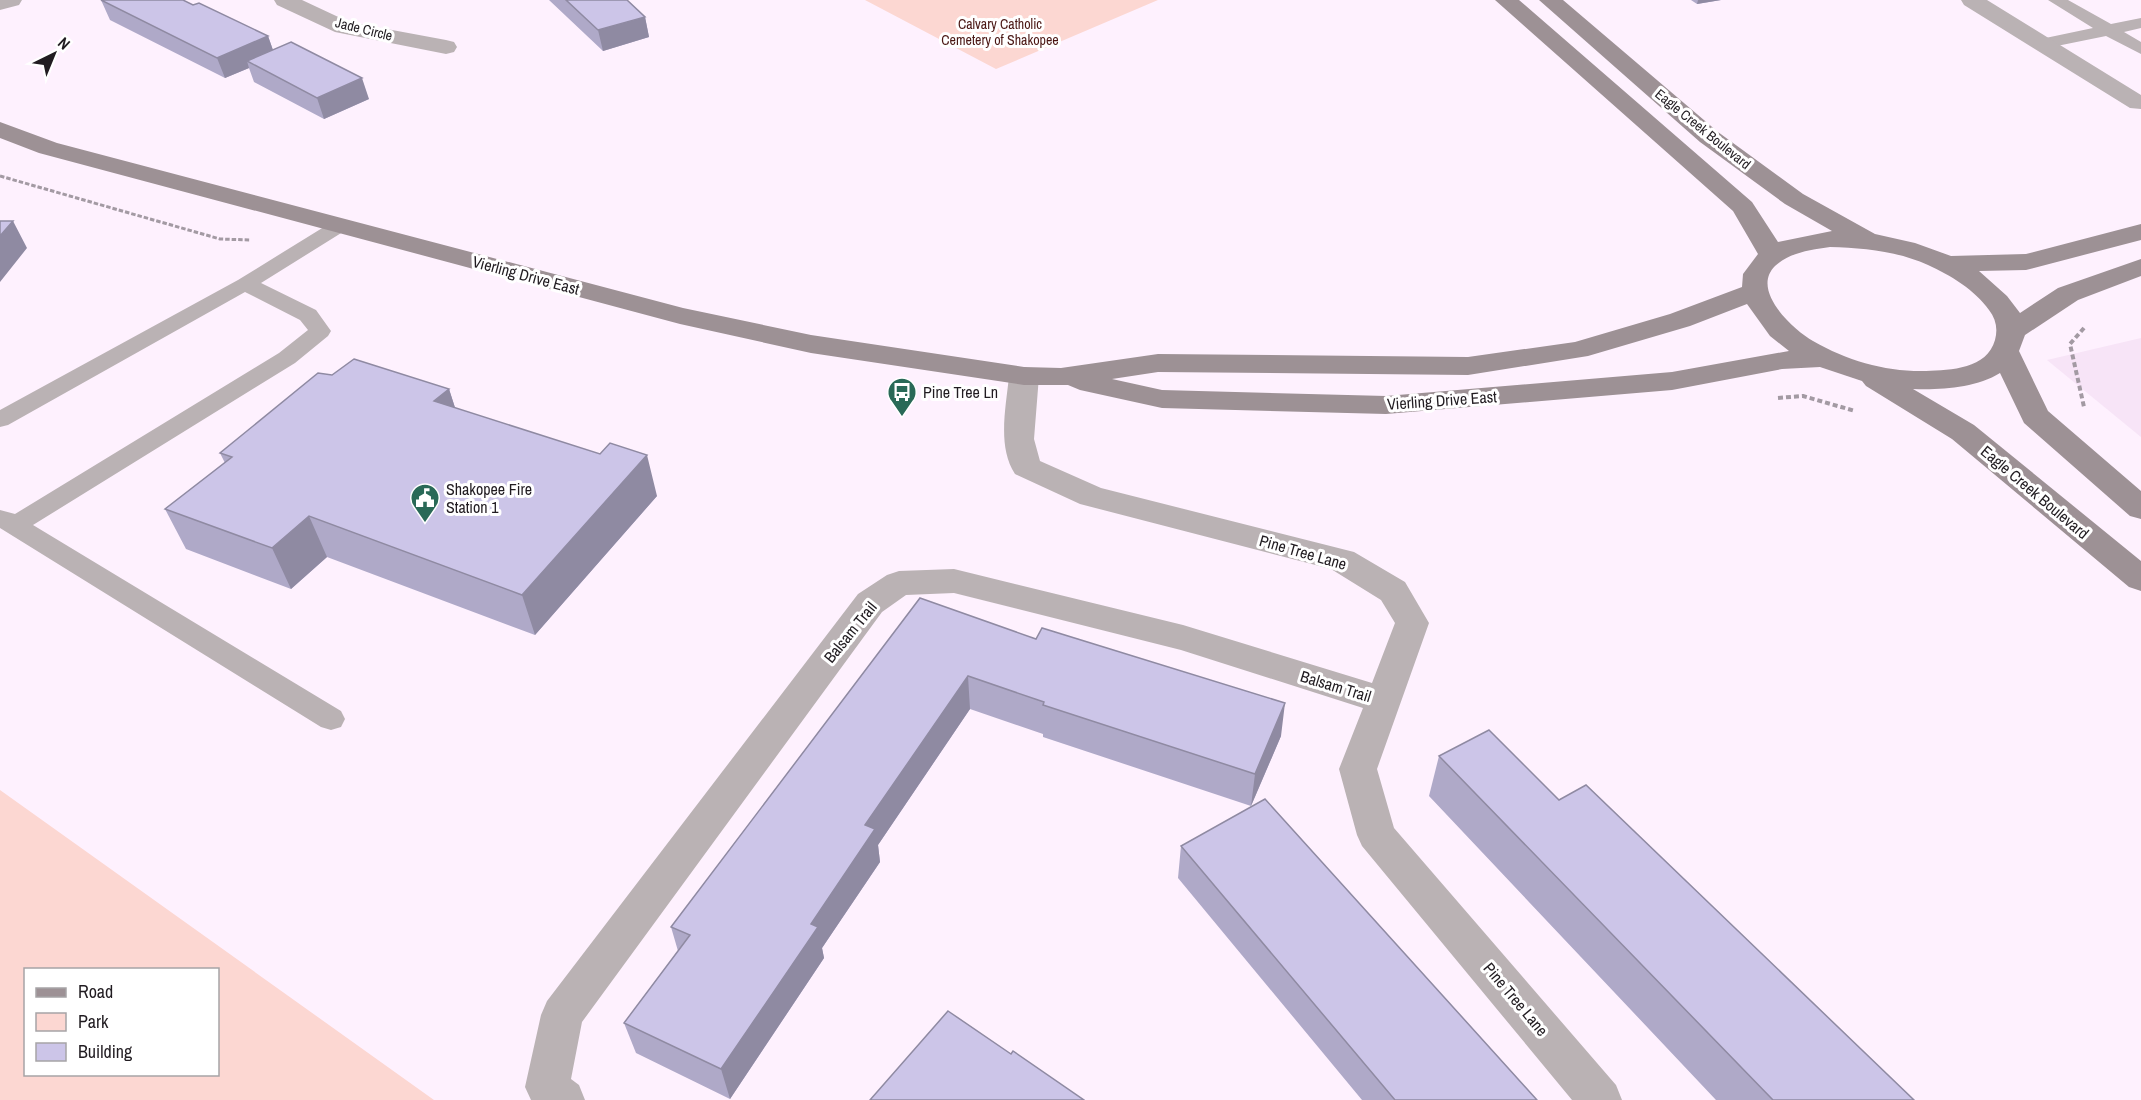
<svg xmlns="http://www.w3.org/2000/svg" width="2141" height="1100" viewBox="0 0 2141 1100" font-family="'Archivo Narrow',sans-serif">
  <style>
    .built { fill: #f7e4f7 }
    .green { fill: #fcd7d2; fill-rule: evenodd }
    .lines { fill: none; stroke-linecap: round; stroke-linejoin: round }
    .path-far1 { stroke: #a39aa3; stroke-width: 3; stroke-dasharray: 4.5 2; stroke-linecap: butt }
    .path { stroke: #a39aa3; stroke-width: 4; stroke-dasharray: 5 3; stroke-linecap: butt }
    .lane { fill: #bab2b4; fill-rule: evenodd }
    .street { fill: #bab2b4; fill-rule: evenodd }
    .secondary { fill: #9d9195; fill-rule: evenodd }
    .wall { fill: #afa9c8 }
    .shaded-wall { fill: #8f8aa2 }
    .building { fill: #ccc5e8; stroke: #8f8aa2; stroke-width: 1.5 }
    .labels { text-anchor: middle; stroke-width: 6; stroke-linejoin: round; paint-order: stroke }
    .far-park-label { font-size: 14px; fill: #4a1613; stroke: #fff }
    .far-street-label { font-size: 14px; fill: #211c21; stroke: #fff }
    .street-label { font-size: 16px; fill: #211c21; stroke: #fff }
    .poi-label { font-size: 16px; fill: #211c21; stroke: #fff; text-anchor: start }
  </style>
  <rect width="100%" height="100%" fill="#fef1fe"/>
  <path class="built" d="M 2141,338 L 2141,437 L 2047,360 Z"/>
  <path class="green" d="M 865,0 L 1158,0 L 996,69 Z
    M 0,790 L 434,1100 L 0,1100 ZM 26,970 L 218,970 L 218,1074 L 26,1074 Z"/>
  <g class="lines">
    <path class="path-far1" d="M 0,176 L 220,239 L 251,240"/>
    <path class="path" d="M 2084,328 L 2070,344 L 2084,407
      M 1778,398 L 1803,396 L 1855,411"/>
    <path class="lane" d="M 2048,0 L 2068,0 L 2111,24 L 2141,18 L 2141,28 L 2124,32 L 2141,42 L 2141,54 L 2106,36 L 2042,49 L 2036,48 L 2033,44 L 2036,40 L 2093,28 Z
      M 339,220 L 346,222 L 349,226 L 346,230 L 261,283 L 316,310 L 331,331 L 328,336 L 295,363 L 33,525 L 341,711 L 345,719 L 341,727 L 331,730 L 321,727 L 0,528 L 0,510 L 15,514 L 279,353 L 308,330 L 300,320 L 245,292 L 8,425 L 0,427 L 0,410 L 238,280 L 332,222 Z"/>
    <path class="street" d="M 0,0 L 22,0 L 19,5 L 0,10 Z
      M 274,0 L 302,0 L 349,22 L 446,40 L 454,42 L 457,47 L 454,52 L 446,54 L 335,32 L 277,5 Z
      M 1961,0 L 1987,0 L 2141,95 L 2141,109 L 2130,108 L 1964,5 Z
      M 1024,367 L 1034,370 L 1039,376 L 1034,439 L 1040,461 L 1101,488 L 1354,552 L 1405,582 L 1429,623 L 1377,769 L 1394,828 L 1616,1085 L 1622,1100 L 1572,1100 L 1362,846 L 1357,835 L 1339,769 L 1363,708 L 1181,650 L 954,593 L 906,595 L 882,612 L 582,1022 L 571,1079 L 579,1085 L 585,1100 L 531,1100 L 525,1087 L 541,1015 L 547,1001 L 858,594 L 887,575 L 899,571 L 954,569 L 1183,625 L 1372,683 L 1395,623 L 1381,600 L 1331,569 L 1080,504 L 1015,474 C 997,446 1006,408 1009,376 L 1014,370 Z"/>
    <path class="secondary" d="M 1495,0 L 1519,0 L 1752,202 L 1778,242 L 1832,231 L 1785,204 L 1700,142 L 1539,0 L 1563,0 L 1718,132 L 1803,194 L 1875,234 L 1915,243 L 1951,256 L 2026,254 L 2141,224 L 2141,240 L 2026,270 L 1979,271 L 2007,296 L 2020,313 L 2058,288 L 2141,259 L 2141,276 L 2078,300 L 2025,335 L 2019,351 L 2048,411 L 2141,491 L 2141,519 L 2130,516 L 2024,423 L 2000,373 C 1976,388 1941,390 1913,389 L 1974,425 L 2141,561 L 2141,591 L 2129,587 L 1952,439 L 1866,386 L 1862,381 L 1820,367 L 1782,369 L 1672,390 L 1386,414 L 1162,408 L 1080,390 L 1068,385 L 1024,385 L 811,353 L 680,324 L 39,153 L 0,138 L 0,122 L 57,143 L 683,308 L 811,335 L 1024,367 L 1061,368 L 1158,354 L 1468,357 L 1575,342 L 1670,314 L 1742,287 L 1743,274 L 1758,254 L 1733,211 ZM 1830,247 C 1863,248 1897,251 1928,265 C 1950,275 1975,290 1989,310 C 1996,319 1998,329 1995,340 C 1987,369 1951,370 1926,371 C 1886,372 1848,361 1813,341 C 1794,330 1750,291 1775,266 C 1790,252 1811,250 1830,247 ZM 1747,304 L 1770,336 L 1789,351 L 1672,372 L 1386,396 L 1162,390 L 1112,379 L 1158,372 L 1468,375 L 1588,356 L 1690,326 Z"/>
  </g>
  <path class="wall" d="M 101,0 L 193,5 L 268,36 L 273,50 L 369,99 L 324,119 L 254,82 L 249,68 L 225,78 L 110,20 Z
    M 549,0 L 627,0 L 645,17 L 649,37 L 603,51 Z
    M 1691,0 L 1721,0 L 1697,4 Z
    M 332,375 L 449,389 L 455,408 L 657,496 L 535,635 L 327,557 L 291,589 L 186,549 L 165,509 L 225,463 L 220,453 Z
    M 920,598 L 1281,736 L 1251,806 L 1043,737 L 1043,734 L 970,709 L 878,845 L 880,862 L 822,948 L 824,958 L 730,1099 L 636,1053 L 624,1023 L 678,951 L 671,927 Z
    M 1439,756 L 1559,800 L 1914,1100 L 1716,1100 L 1429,796 Z
    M 1181,846 L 1537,1100 L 1362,1100 L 1178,878 Z"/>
  <path class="shaded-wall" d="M 1698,0 L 1721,0 L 1697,4 Z
    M 645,17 L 649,37 L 603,51 L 598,30 Z
    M 268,36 L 275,56 L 247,61 L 249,68 L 225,78 L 217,58 Z
    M 362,78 L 369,99 L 324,119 L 317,98 Z
    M 13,221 L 27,248 L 0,282 L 0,236 Z
    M 449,389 L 462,429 L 434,401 Z
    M 647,455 L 657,496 L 535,635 L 522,595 Z
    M 309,516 L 327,557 L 291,589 L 272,548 Z
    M 968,676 L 970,709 L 878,845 L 880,862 L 822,948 L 824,958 L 730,1099 L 721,1069 L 811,924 L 865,825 Z
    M 1285,703 L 1281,736 L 1251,806 L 1255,774 Z"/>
  <path class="building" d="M 101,0 L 183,0 L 193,5 L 199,3 L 268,36 L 217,58 Z
    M 566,0 L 627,0 L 645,17 L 598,30 Z
    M 291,42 L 362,78 L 317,98 L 247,61 Z
    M 0,221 L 13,221 L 0,236 Z
    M 354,359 L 449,389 L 434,401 L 600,454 L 610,443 L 647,455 L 522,595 L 309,516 L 272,548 L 165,509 L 232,457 L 220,453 L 318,373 L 332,375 Z
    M 920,598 L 1036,639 L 1042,628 L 1285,703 L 1255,774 L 1043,705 L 1044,702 L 968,676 L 865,825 L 875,829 L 811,924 L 818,927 L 721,1069 L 624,1023 L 690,935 L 671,927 Z
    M 1489,730 L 1559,800 L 1586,785 L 1914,1100 L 1773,1100 L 1439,756 Z
    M 1265,799 L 1537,1100 L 1395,1100 L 1181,846 Z
    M 948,1011 L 1011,1054 L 1013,1051 L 1084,1100 L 870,1100 Z"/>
  <defs>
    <g id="bus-pin" transform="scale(1.5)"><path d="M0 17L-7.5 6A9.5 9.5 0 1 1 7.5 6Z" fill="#296957" stroke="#fff"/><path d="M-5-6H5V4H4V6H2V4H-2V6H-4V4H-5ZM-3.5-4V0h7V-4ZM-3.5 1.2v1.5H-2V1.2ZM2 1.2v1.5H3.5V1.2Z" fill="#fff"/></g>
    <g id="civic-pin" transform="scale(1.5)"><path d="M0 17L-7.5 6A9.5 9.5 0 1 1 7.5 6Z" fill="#296957" stroke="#fff"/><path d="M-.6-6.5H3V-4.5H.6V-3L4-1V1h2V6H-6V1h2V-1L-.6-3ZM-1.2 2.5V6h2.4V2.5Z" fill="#fff"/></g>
  </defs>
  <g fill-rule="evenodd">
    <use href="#bus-pin" x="902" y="392"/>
    <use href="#civic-pin" x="425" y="498"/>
  </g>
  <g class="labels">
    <g class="far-park-label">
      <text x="1000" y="29">Calvary Catholic<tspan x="1000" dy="16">Cemetery of Shakopee</tspan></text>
    </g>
    <g class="far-street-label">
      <text transform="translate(364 29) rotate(14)" y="5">Jade Circle</text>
      <text transform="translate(1703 129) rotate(39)" y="5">Eagle Creek Boulevard</text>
    </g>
    <g class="street-label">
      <text transform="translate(526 275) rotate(15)" y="6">Vierling Drive East</text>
      <text transform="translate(1442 400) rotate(-4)" y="6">Vierling Drive East</text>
      <text transform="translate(2035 492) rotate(40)" y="6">Eagle Creek Boulevard</text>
      <text transform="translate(1303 552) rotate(16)" y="6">Pine Tree Lane</text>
      <text transform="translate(850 632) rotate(-51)" y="6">Balsam Trail</text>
      <text transform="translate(1336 686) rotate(17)" y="6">Balsam Trail</text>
      <text transform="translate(1516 999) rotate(50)" y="6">Pine Tree Lane</text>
    </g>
    <g class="poi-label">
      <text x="923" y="398">Pine Tree Ln</text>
      <text x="446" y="495">Shakopee Fire<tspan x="446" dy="18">Station 1</tspan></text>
    </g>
  </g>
  <rect x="24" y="968" width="195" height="108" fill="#ffffff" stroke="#a6a4a6" stroke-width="1.5"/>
  <rect x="36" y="988" width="30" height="9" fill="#9d9195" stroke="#a6a4a6" stroke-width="1.5"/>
  <text x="78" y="998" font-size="18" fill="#211c21">Road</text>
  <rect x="36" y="1013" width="30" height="18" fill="#fcd7d2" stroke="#a6a4a6" stroke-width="1.5"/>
  <text x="78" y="1028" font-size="18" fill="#211c21">Park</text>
  <rect x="36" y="1043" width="30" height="18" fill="#ccc5e8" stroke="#a6a4a6" stroke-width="1.5"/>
  <text x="78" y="1058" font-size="18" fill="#211c21">Building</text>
  <g transform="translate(54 54) rotate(43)" stroke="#ffffff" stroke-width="4.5" paint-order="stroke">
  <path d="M0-4.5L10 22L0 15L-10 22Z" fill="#211c21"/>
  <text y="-9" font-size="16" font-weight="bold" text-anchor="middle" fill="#211c21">N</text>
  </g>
</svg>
